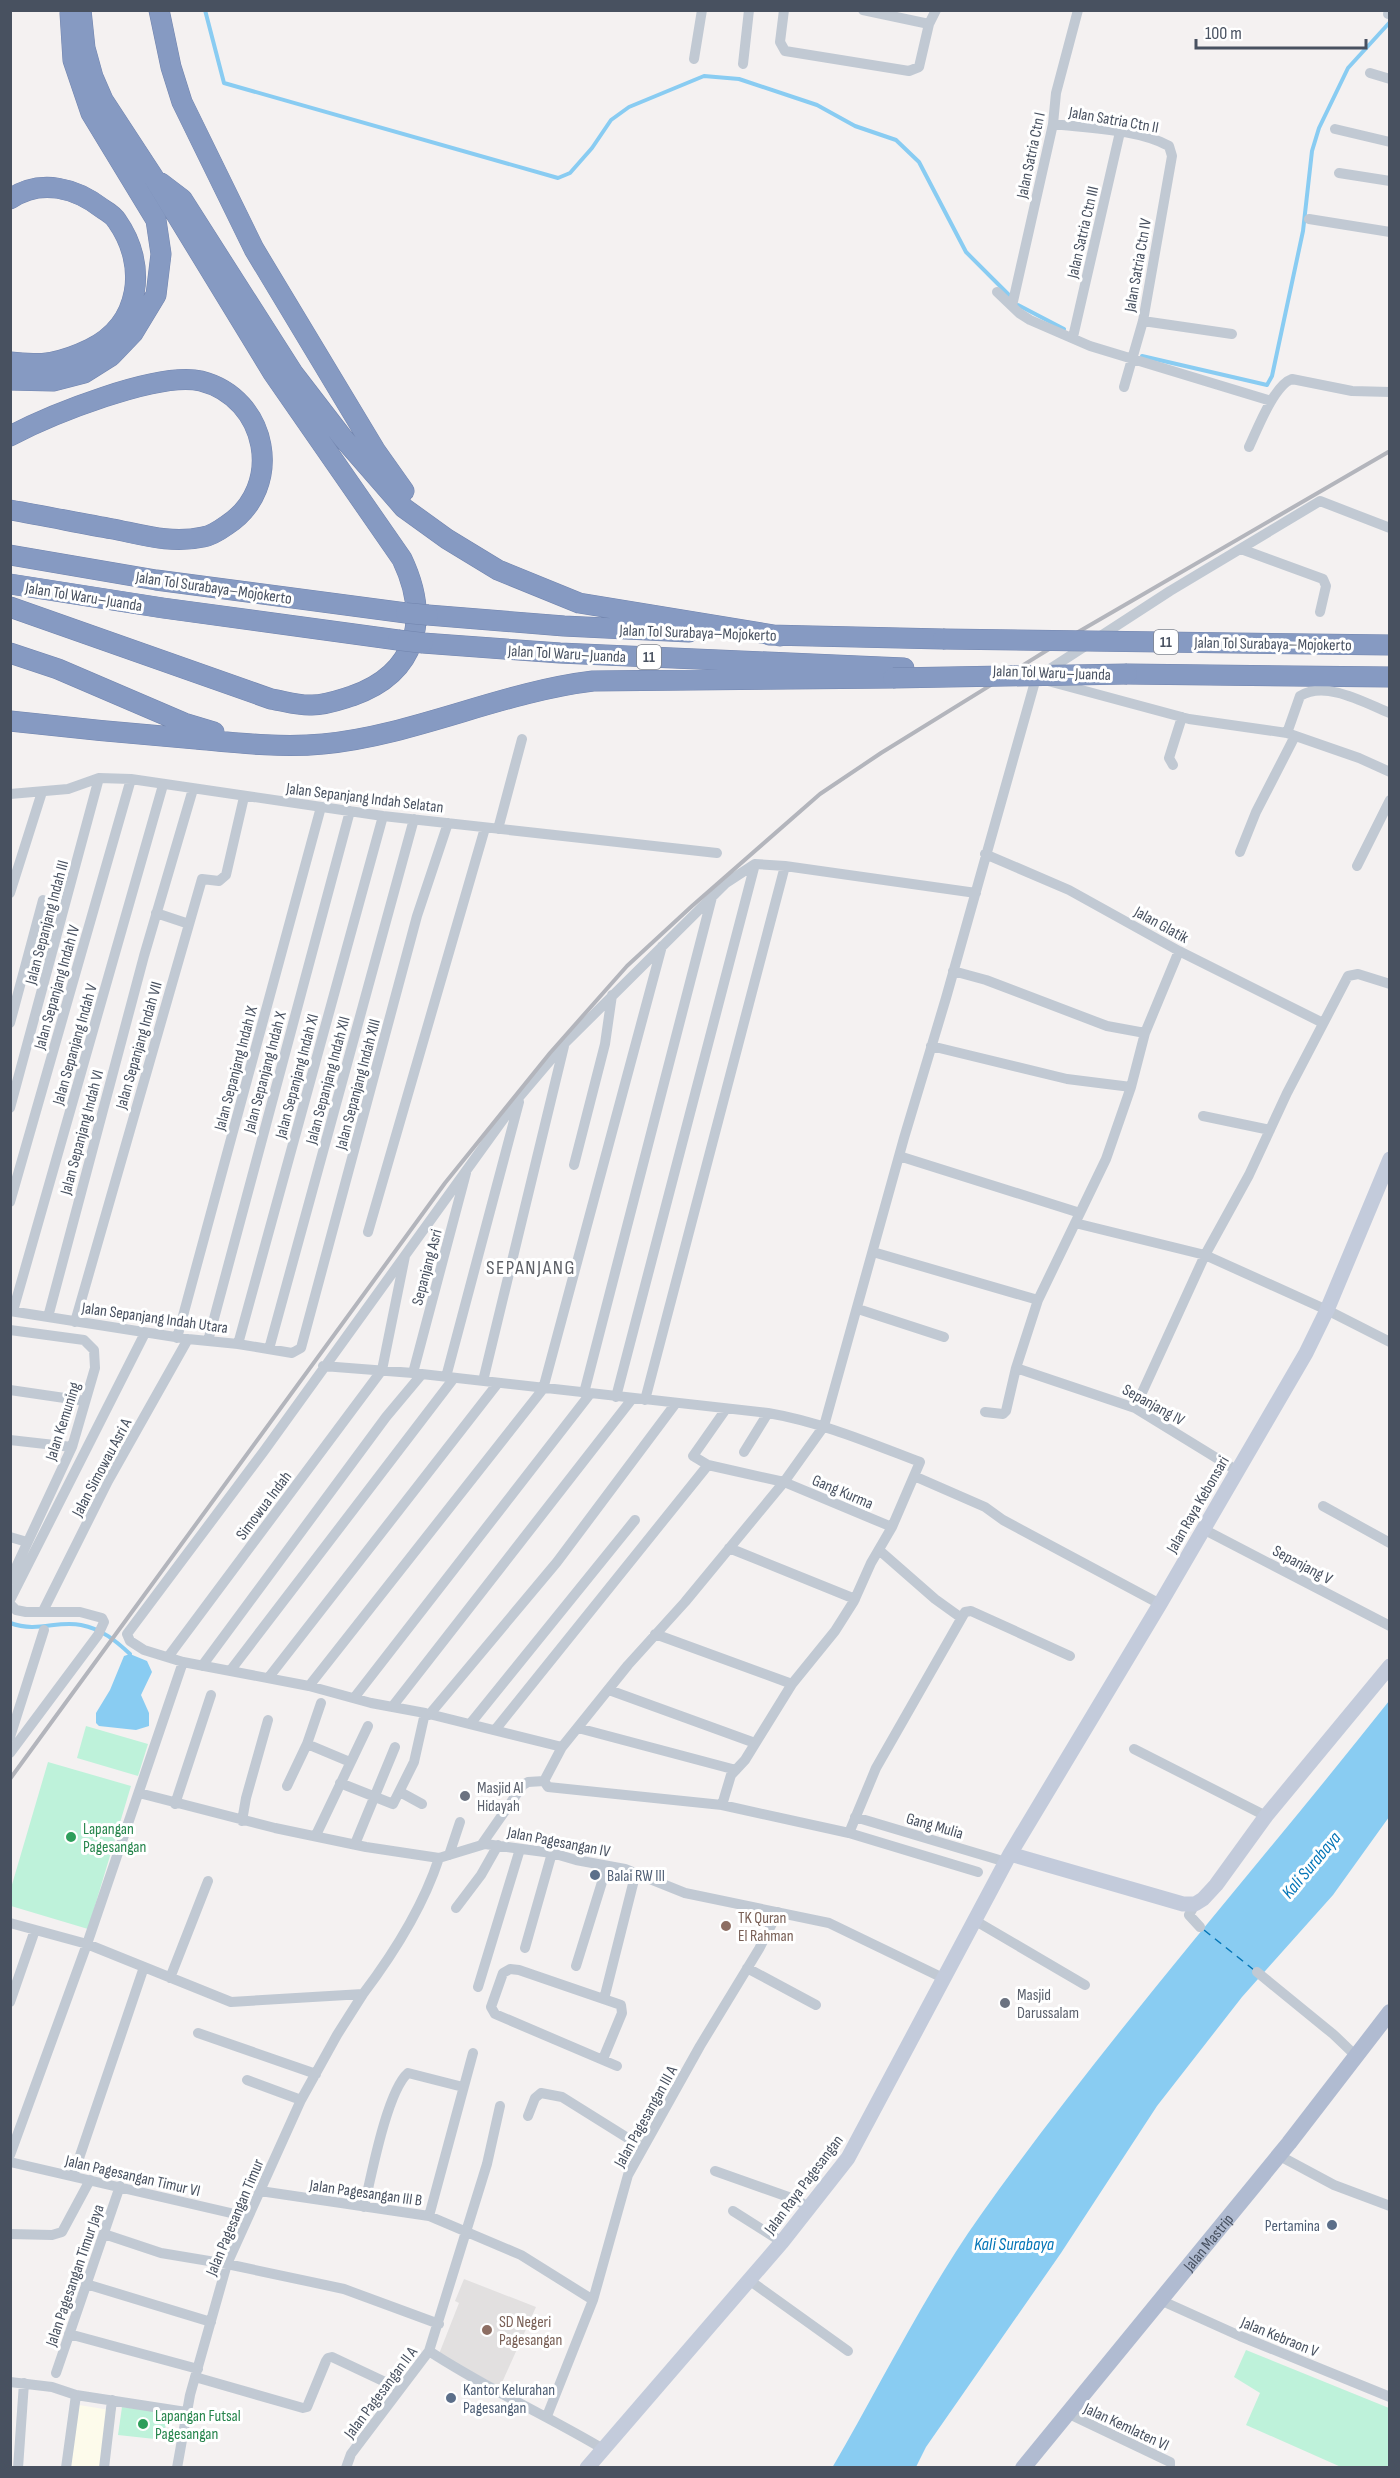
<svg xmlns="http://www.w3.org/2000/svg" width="1400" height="2478" viewBox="0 0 1400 2478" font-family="'Sofia Sans Condensed',sans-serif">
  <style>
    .commercial { fill: #fdfbeb }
    .education { fill: #e2e0e0 }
    .green { fill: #bef2da }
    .water { fill: #89ccf2 }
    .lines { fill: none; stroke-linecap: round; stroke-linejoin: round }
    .stream { stroke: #89ccf2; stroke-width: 4 }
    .ferry { stroke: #0475b7; stroke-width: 1.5; stroke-dasharray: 8 6; stroke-linecap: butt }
    .highway-casing { stroke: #7285ae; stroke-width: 21 }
    .street { stroke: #c1c9d3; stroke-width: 10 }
    .secondary { stroke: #c3cbdb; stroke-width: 15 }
    .primary { stroke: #b0bbd1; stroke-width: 16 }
    .highway { stroke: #869ac2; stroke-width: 20 }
    .rail { stroke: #b3b5bc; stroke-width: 4 }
    .highway-bridge-casing { stroke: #7285ae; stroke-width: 21; stroke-linecap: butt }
    .highway-bridge { stroke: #869ac2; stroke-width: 20 }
    .worship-dot { fill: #6b7280; stroke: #fff; stroke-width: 2 }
    .leisure-dot { fill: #2e9e5b; stroke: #fff; stroke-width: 2 }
    .service-dot { fill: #5c6f8a; stroke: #fff; stroke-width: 2 }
    .education-dot { fill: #8d6e63; stroke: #fff; stroke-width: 2 }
    .labels { text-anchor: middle; stroke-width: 6; stroke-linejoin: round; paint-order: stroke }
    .shield { fill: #fff; stroke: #7f8590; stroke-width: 1.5 }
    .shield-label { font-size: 15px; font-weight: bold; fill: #485160 }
    .street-label { font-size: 16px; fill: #485160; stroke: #fff }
    .worship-label { font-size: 16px; fill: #5b616d; stroke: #fff; text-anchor: start }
    .leisure-label { font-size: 16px; fill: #27864d; stroke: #fff; text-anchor: start }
    .service-label { font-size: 16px; fill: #4e5e75; stroke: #fff; text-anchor: start }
    .education-label { font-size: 16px; fill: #785e54; stroke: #fff; text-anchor: start }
    .water-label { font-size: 18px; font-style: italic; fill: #0475b7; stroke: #fff }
    .quarter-label { font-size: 20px; letter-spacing: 1.5px; fill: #5d6067; stroke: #fff }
  </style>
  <rect width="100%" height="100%" fill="#f4f1f1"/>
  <path class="commercial" d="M 73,2404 L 116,2411 L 107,2467 L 64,2468 Z"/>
  <path class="education" d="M 464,2279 L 536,2307 L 500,2387 L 439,2354 L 459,2303 L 455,2301 Z"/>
  <path class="green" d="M 86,1726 L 148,1744 L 138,1776 L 77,1758 Z
    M 48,1762 L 131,1786 L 88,1929 L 11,1906 L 11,1888 Z
    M 1246,2350 L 1389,2408 L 1389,2467 L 1341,2467 L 1246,2425 L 1260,2393 L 1234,2377 Z
    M 122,2407 L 167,2413 L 164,2440 L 118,2435 Z"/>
  <path class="water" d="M 130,1654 L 147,1661 L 152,1672 L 141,1695 L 149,1713 L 149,1726 L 136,1730 L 99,1726 L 96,1723 L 96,1713 L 110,1690 L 124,1656 Z
    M 1389,1701 L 1389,1817 L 1333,1895 L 1242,1997 L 1157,2106 L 1061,2253 L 926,2447 L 916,2467 L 832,2468 C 881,2384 924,2295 980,2216 C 1107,2037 1253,1873 1389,1701 Z"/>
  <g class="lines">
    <path class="stream" d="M 205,10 L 224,83 L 558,178 L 570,173 L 592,148 L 611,120 L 629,107 L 704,76 L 739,79 L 817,105 L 855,126 L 896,140 L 919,162 L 966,252 L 1011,297
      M 1018,305 L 1064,329
      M 1142,356 L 1267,385 L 1272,376 L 1303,231 L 1312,151 L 1319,128 L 1348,68 L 1390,22
      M 10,1623 C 38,1633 57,1620 81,1625 C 102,1629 116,1641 130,1654"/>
    <path class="ferry" d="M 1204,1930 L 1254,1970"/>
    <g class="highway-casing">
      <path id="highway" d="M 159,10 L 171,67 L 182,102 L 254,249 L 375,450 L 404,491
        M 161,183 L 182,199 L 293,373 L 343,438 L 404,508 L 447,539 L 498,570 L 579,603 L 780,636
        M 10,199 C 41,178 76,188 103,209 C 108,212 114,216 117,221 C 148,265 141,324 90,349 C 61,363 42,366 10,362
        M 10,380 L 53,381 L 84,373 L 111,356 L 133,333 L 156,295 L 161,254 L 156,220 L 91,113 L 73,60 L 70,13
        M 10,436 C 50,415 158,371 201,381 C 268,398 285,487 227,525 C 220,530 211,536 203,537 C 172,544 143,535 113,529 C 79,523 45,516 10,510
        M 10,555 L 156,580 L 406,613
        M 10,584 L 163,608 L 398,640
        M 10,607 L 271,699 C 284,701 299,706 312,705 C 326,705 339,700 352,696 C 418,673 430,618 402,559 L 273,373 L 154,178 L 103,100 L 93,77 L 85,48 L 81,10
        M 428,615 L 564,626 L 689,632
        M 769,635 L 943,639
        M 423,643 L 560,653 L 904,668
        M 10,653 L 58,669 L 184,723 L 214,732
        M 1127,674 L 1390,677
        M 10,721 C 72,728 134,734 196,739 C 238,743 281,748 323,744 C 415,735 501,692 593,681 L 893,678"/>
    </g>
    <path class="street" d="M 784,10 L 780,42 L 785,51 L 909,71 L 919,67 L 929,24 L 936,10
      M 863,10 L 929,24
      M 1388,14 L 1390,12
      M 694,59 L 702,10
      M 743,64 L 749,10
      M 1370,73 L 1390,79
      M 1053,124 C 1088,128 1138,129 1169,146 L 1172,156 L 1143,321 L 1124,387
      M 1335,129 L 1390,142
      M 1339,173 L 1390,181
      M 1309,219 L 1390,232
      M 997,292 L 1019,313 L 1030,320 L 1090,346 L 1271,401
      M 1012,306 L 1053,124 L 1056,93 L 1078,10
      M 1143,321 L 1232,334
      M 1073,337 L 1120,132
      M 1249,447 C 1257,430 1274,385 1292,379 L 1352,391 L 1390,392
      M 1241,549 L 1323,579 L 1326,586 L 1320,612
      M 1048,681 L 1189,719 L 1287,733 L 1359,758 L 1390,772
      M 1287,733 L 1300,696 C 1326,680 1365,703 1390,713
      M 1173,765 L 1169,758 L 1182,717
      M 10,794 L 68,789 L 99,778 L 131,779 L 383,816 L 717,853
      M 498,829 L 522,739
      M 1240,852 L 1256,812 L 1295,736
      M 985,854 L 1069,890 L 1179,951 L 1323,1023
      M 1357,866 L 1390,800
      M 10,893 L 42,792
      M 156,913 L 189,924
      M 953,971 L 986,980 L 1107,1026 L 1145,1033
      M 10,1023 L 43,900
      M 931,1046 L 1067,1079 L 1131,1087
      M 10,1108 L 99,778
      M 1203,1116 L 1270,1130
      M 899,1156 L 1080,1213
      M 574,1165 L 605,1044 L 612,995
      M 10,1202 L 131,779
      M 1075,1223 L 1205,1255 L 1327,1310 L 1390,1342
      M 368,1232 L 485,828
      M 873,1252 L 1038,1300
      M 858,1309 L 944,1337
      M 10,1311 L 188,1339 L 238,1344 L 292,1353 L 301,1348 L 417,916 L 448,823
      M 13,1311 L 163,785
      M 48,1317 L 144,956 L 193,789
      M 75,1322 L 202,879 L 219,881 L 226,875 L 244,797
      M 10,1330 L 84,1340 L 94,1350 L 95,1368 L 72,1447 L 10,1580
      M 177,1338 L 321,807
      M 208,1341 L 350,811
      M 238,1344 L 383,816
      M 269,1349 L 414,819
      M 323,1366 L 413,1373 L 768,1413 C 821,1422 870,1443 920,1462 L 892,1527 L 871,1563 L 854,1601 L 835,1631 L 792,1684 L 745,1760 L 731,1775 L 722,1805
      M 1016,1368 L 1135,1408 L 1236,1470
      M 413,1373 L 466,1173
      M 446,1377 L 519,1102
      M 483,1381 L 564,1046
      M 10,1390 L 85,1401
      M 584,1393 L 712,897
      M 616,1397 L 755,864
      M 645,1400 L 785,866
      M 1135,1408 L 1205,1255 L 1249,1175 L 1287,1093 L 1348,976 L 1358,974 L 1390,984
      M 726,1409 L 693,1456 L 708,1465 L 784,1482 L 892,1527
      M 985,1412 L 1003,1414 L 1006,1411 L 1016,1368 L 1038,1300 L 1106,1159 L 1131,1087 L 1145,1033 L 1179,951
      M 10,1440 L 72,1447
      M 744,1452 L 768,1413
      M 914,1476 L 985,1507 L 1003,1520 L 1160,1604
      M 1323,1506 L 1390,1543
      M 1203,1529 L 1390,1626
      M 10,1537 L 27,1542
      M 729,1548 L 855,1599
      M 879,1550 L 935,1599 L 960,1617
      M 10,1600 L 145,1333
      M 10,1604 L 16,1610 L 26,1612 L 80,1612 L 102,1618 L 104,1622 L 98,1635 L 10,1753
      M 43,1611 L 108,1481 L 188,1339
      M 655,1634 L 792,1684
      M 168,1657 L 382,1370 L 405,1256
      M 202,1666 L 386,1417 L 422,1374
      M 230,1671 L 454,1378
      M 269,1677 L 498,1383
      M 309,1686 L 543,1389 L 662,946
      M 609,1690 L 755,1743
      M 354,1698 L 590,1394
      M 321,1703 L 307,1744 L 350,1762
      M 392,1707 L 632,1399
      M 429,1715 L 557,1562 L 676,1403
      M 470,1724 L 635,1520
      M 578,1728 L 736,1770
      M 495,1730 L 708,1465
      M 10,1737 L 44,1630
      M 562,1747 L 425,1713 L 371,1703 L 309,1686 L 183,1662 L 144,1650 L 130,1641 L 127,1634 L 264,1451 L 520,1096 L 565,1043 L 726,883 L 755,864 L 785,866 L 976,893
      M 1134,1749 L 1266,1816
      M 544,1781 L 562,1747 L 628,1665 L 685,1602 L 784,1482 L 824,1426 L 904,1138 L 946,998 L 1036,678 L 1170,591 L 1320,501 L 1390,528
      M 340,1783 L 393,1804 L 414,1762 L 425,1713
      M 287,1786 L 307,1744
      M 400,1792 L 422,1804
      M 139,1793 L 275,1828 L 366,1847 L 439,1858
      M 175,1804 L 211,1695
      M 855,1817 L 1006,1862
      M 242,1821 L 246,1798 L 268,1720
      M 849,1833 L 876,1768 L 965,1612 L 971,1611 L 1070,1656
      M 316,1835 L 368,1726
      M 355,1844 L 395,1747
      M 482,1844 L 523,1785 L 528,1782 L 544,1781 L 548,1787 L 722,1805 L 849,1833 L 978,1872
      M 449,1855 L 460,1822
      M 1195,1904 L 1189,1915 L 1200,1927
      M 456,1908 L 481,1875 L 498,1845
      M 974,1920 L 1085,1985
      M 10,1923 L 87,1944 L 231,2002 L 363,1994 C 394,1953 423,1907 439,1858 L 485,1844 L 552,1853 L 576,1860 L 625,1869 L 685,1893 L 829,1923 L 943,1978
      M 525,1948 L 552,1853
      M 576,1966 L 607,1866
      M 747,1968 L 816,2005
      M 1257,1972 L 1333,2034 L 1356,2056
      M 170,1978 L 208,1881
      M 478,1987 L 520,1849
      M 604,1999 L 636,1872
      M 10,2002 L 35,1930
      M 198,2033 L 316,2074
      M 603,2059 L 622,2013 L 621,2005 L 519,1970 L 510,1969 L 503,1973 L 491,2007 L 495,2014 L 617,2066
      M 247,2080 L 301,2100
      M 528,2116 L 535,2098 L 541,2093 L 562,2097 L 642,2147
      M 10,2155 L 87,1944 L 183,1662
      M 1278,2155 L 1334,2185 L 1390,2206
      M 10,2162 L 248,2217
      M 715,2171 L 797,2200 L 809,2208
      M 73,2176 L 144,1967
      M 260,2191 L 429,2216 L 521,2255 L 593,2300
      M 364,2207 C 371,2177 387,2091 408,2073 L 463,2087
      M 733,2211 L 782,2242
      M 429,2216 L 473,2053
      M 10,2234 L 52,2235 L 62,2232 L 90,2180
      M 104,2234 L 161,2253 L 227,2264 L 344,2289 L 439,2324
      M 749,2280 L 848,2351
      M 86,2284 L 211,2322
      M 1160,2300 L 1240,2336 L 1390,2397
      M 69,2334 L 198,2369
      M 429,2351 C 485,2388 546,2415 603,2449
      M 56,2373 L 120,2186
      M 195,2377 L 303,2408 L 307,2407 L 326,2361 L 328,2358 L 332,2357 L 400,2389
      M 10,2382 L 52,2387 L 76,2395 L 186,2412
      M 1067,2413 L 1170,2462 L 1170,2468
      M 547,2416 L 593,2300 L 628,2175 L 700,2046 L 759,1949 L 778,1912
      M 18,2468 L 24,2383
      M 66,2468 L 76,2395
      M 104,2468 L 112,2400
      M 177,2468 L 190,2395 L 227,2264 L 301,2100 L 337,2035 L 363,1994
      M 346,2468 L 351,2454 L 429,2351 L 487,2164 L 500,2106"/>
    <path class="secondary" d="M 1010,1854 L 1183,1904 L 1195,1904 L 1203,1899 L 1216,1885 L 1266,1816 L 1390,1666
      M 587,2468 L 782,2242 L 848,2158 L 1010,1854 L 1160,1604 L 1306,1353 L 1327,1310 L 1390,1159"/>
    <path class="primary" id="s1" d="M 1023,2468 L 1289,2143 L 1390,2012"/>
    <use href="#highway" class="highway"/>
    <path class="rail" d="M 10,1779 L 445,1183 L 550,1053 L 627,966 L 692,906 L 820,794 L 881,753 L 1054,646 L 1390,451"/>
    <g class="highway-bridge-casing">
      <path id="highway-bridge" d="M 406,613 L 428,615
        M 943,639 L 1390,645
        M 398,640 L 423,643
        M 893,678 L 1127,674"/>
    </g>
    <use href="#highway-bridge" class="highway-bridge"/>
  </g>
  <g class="worship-dot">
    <circle cx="465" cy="1796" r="6"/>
    <circle cx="1005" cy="2003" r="6"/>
  </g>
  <g class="leisure-dot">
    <circle cx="71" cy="1837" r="6"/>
    <circle cx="143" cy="2424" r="6"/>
  </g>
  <g class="service-dot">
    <circle cx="595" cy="1875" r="6"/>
    <circle cx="1332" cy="2225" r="6"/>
    <circle cx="451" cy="2398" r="6"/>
  </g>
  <g class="education-dot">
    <circle cx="726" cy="1926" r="6"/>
    <circle cx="487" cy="2330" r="6"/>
  </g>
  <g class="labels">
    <g class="shield">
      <rect x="1154" y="630" width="24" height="24" rx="4.5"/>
      <rect x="637" y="645" width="24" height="24" rx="4.5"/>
    </g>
    <g class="shield-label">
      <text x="1166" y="647">11</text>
      <text x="649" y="662">11</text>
    </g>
    <g class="street-label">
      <text transform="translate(1114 119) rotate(10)" y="6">Jalan Satria Ctn II</text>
      <text transform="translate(1030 155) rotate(-78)" y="6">Jalan Satria Ctn I</text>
      <text transform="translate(1082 232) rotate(-77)" y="6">Jalan Satria Ctn III</text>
      <text transform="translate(1137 265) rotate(-80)" y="6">Jalan Satria Ctn IV</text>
      <text transform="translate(214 587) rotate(8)" y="6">Jalan Tol Surabaya–Mojokerto</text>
      <text transform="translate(84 596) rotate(9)" y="6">Jalan Tol Waru–Juanda</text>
      <text transform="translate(698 632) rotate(2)" y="6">Jalan Tol Surabaya–Mojokerto</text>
      <text transform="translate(1273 643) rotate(1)" y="6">Jalan Tol Surabaya–Mojokerto</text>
      <text transform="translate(567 653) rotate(3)" y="6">Jalan Tol Waru–Juanda</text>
      <text transform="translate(1052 672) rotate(2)" y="6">Jalan Tol Waru–Juanda</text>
      <text transform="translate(365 797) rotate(7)" y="6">Jalan Sepanjang Indah Selatan</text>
      <text transform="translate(46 922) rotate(-75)" y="6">Jalan Sepanjang Indah III</text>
      <text transform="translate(1162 924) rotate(29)" y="6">Jalan Glatik</text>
      <text transform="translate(56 987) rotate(-74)" y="6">Jalan Sepanjang Indah IV</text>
      <text transform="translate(74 1044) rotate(-74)" y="6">Jalan Sepanjang Indah V</text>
      <text transform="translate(138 1045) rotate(-74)" y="6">Jalan Sepanjang Indah VII</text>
      <text transform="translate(235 1068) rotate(-75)" y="6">Jalan Sepanjang Indah IX</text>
      <text transform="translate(264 1072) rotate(-75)" y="6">Jalan Sepanjang Indah X</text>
      <text transform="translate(296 1076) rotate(-75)" y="6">Jalan Sepanjang Indah XI</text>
      <text transform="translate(327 1080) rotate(-75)" y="6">Jalan Sepanjang Indah XII</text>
      <text transform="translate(357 1084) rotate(-75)" y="6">Jalan Sepanjang Indah XIII</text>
      <text transform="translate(81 1132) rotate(-75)" y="6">Jalan Sepanjang Indah VI</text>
      <text transform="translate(426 1267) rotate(-75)" y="6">Sepanjang Asri</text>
      <text transform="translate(155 1317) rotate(8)" y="6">Jalan Sepanjang Indah Utara</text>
      <text transform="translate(1154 1404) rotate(29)" y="6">Sepanjang IV</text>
      <text transform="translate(62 1421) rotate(-72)" y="6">Jalan Kemuning</text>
      <text transform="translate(101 1467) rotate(-62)" y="6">Jalan Simowau Asri A</text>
      <text transform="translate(843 1491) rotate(23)" y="6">Gang Kurma</text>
      <text transform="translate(1197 1504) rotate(-60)" y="6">Jalan Raya Kebonsari</text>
      <text transform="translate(263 1505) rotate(-53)" y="6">Simowua Indah</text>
      <text transform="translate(1303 1564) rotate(28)" y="6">Sepanjang V</text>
      <text transform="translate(935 1825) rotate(16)" y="6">Gang Mulia</text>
      <text transform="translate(559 1841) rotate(11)" y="6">Jalan Pagesangan IV</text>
      <text transform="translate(645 2116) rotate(-61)" y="6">Jalan Pagesangan III A</text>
      <text transform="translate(133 2175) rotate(13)" y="6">Jalan Pagesangan Timur VI</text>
      <text transform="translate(803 2184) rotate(-53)" y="6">Jalan Raya Pagesangan</text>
      <text transform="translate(366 2192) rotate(8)" y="6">Jalan Pagesangan III B</text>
      <text transform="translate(234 2217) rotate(-67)" y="6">Jalan Pagesangan Timur</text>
      <text dy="6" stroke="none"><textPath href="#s1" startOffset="292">Jalan Mastrip</textPath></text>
      <text transform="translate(74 2275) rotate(-71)" y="6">Jalan Pagesangan Timur Jaya</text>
      <text transform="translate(1280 2336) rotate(22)" y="6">Jalan Kebraon V</text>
      <text transform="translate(380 2392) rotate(-53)" y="6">Jalan Pagesangan II A</text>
      <text transform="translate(1127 2426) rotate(25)" y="6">Jalan Kemlaten VI</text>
    </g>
    <g class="worship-label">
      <text x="477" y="1793">Masjid Al<tspan x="477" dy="18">Hidayah</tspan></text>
      <text x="1017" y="2000">Masjid<tspan x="1017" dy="18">Darussalam</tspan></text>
    </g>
    <g class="leisure-label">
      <text x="83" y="1834">Lapangan<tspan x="83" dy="18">Pagesangan</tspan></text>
      <text x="155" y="2421">Lapangan Futsal<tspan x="155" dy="18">Pagesangan</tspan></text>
    </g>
    <g class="service-label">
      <text x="607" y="1881">Balai RW III</text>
      <text x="1320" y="2231" text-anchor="end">Pertamina</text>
      <text x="463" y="2395">Kantor Kelurahan<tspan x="463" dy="18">Pagesangan</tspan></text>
    </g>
    <g class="education-label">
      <text x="738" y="1923">TK Quran<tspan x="738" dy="18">El Rahman</tspan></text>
      <text x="499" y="2327">SD Negeri<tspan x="499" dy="18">Pagesangan</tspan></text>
    </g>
    <g class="water-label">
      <text transform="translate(1311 1865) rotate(-50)" y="6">Kali Surabaya</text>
      <text x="1014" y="2250">Kali Surabaya</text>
    </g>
    <g class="quarter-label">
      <text x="531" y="1274">SEPANJANG</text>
    </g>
  </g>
  <rect width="1400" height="2478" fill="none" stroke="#485160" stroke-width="24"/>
  <path d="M1196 39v9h170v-9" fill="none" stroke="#485160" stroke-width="3"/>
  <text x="1205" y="39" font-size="18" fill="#485160" stroke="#ffffff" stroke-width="4.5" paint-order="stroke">100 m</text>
</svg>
